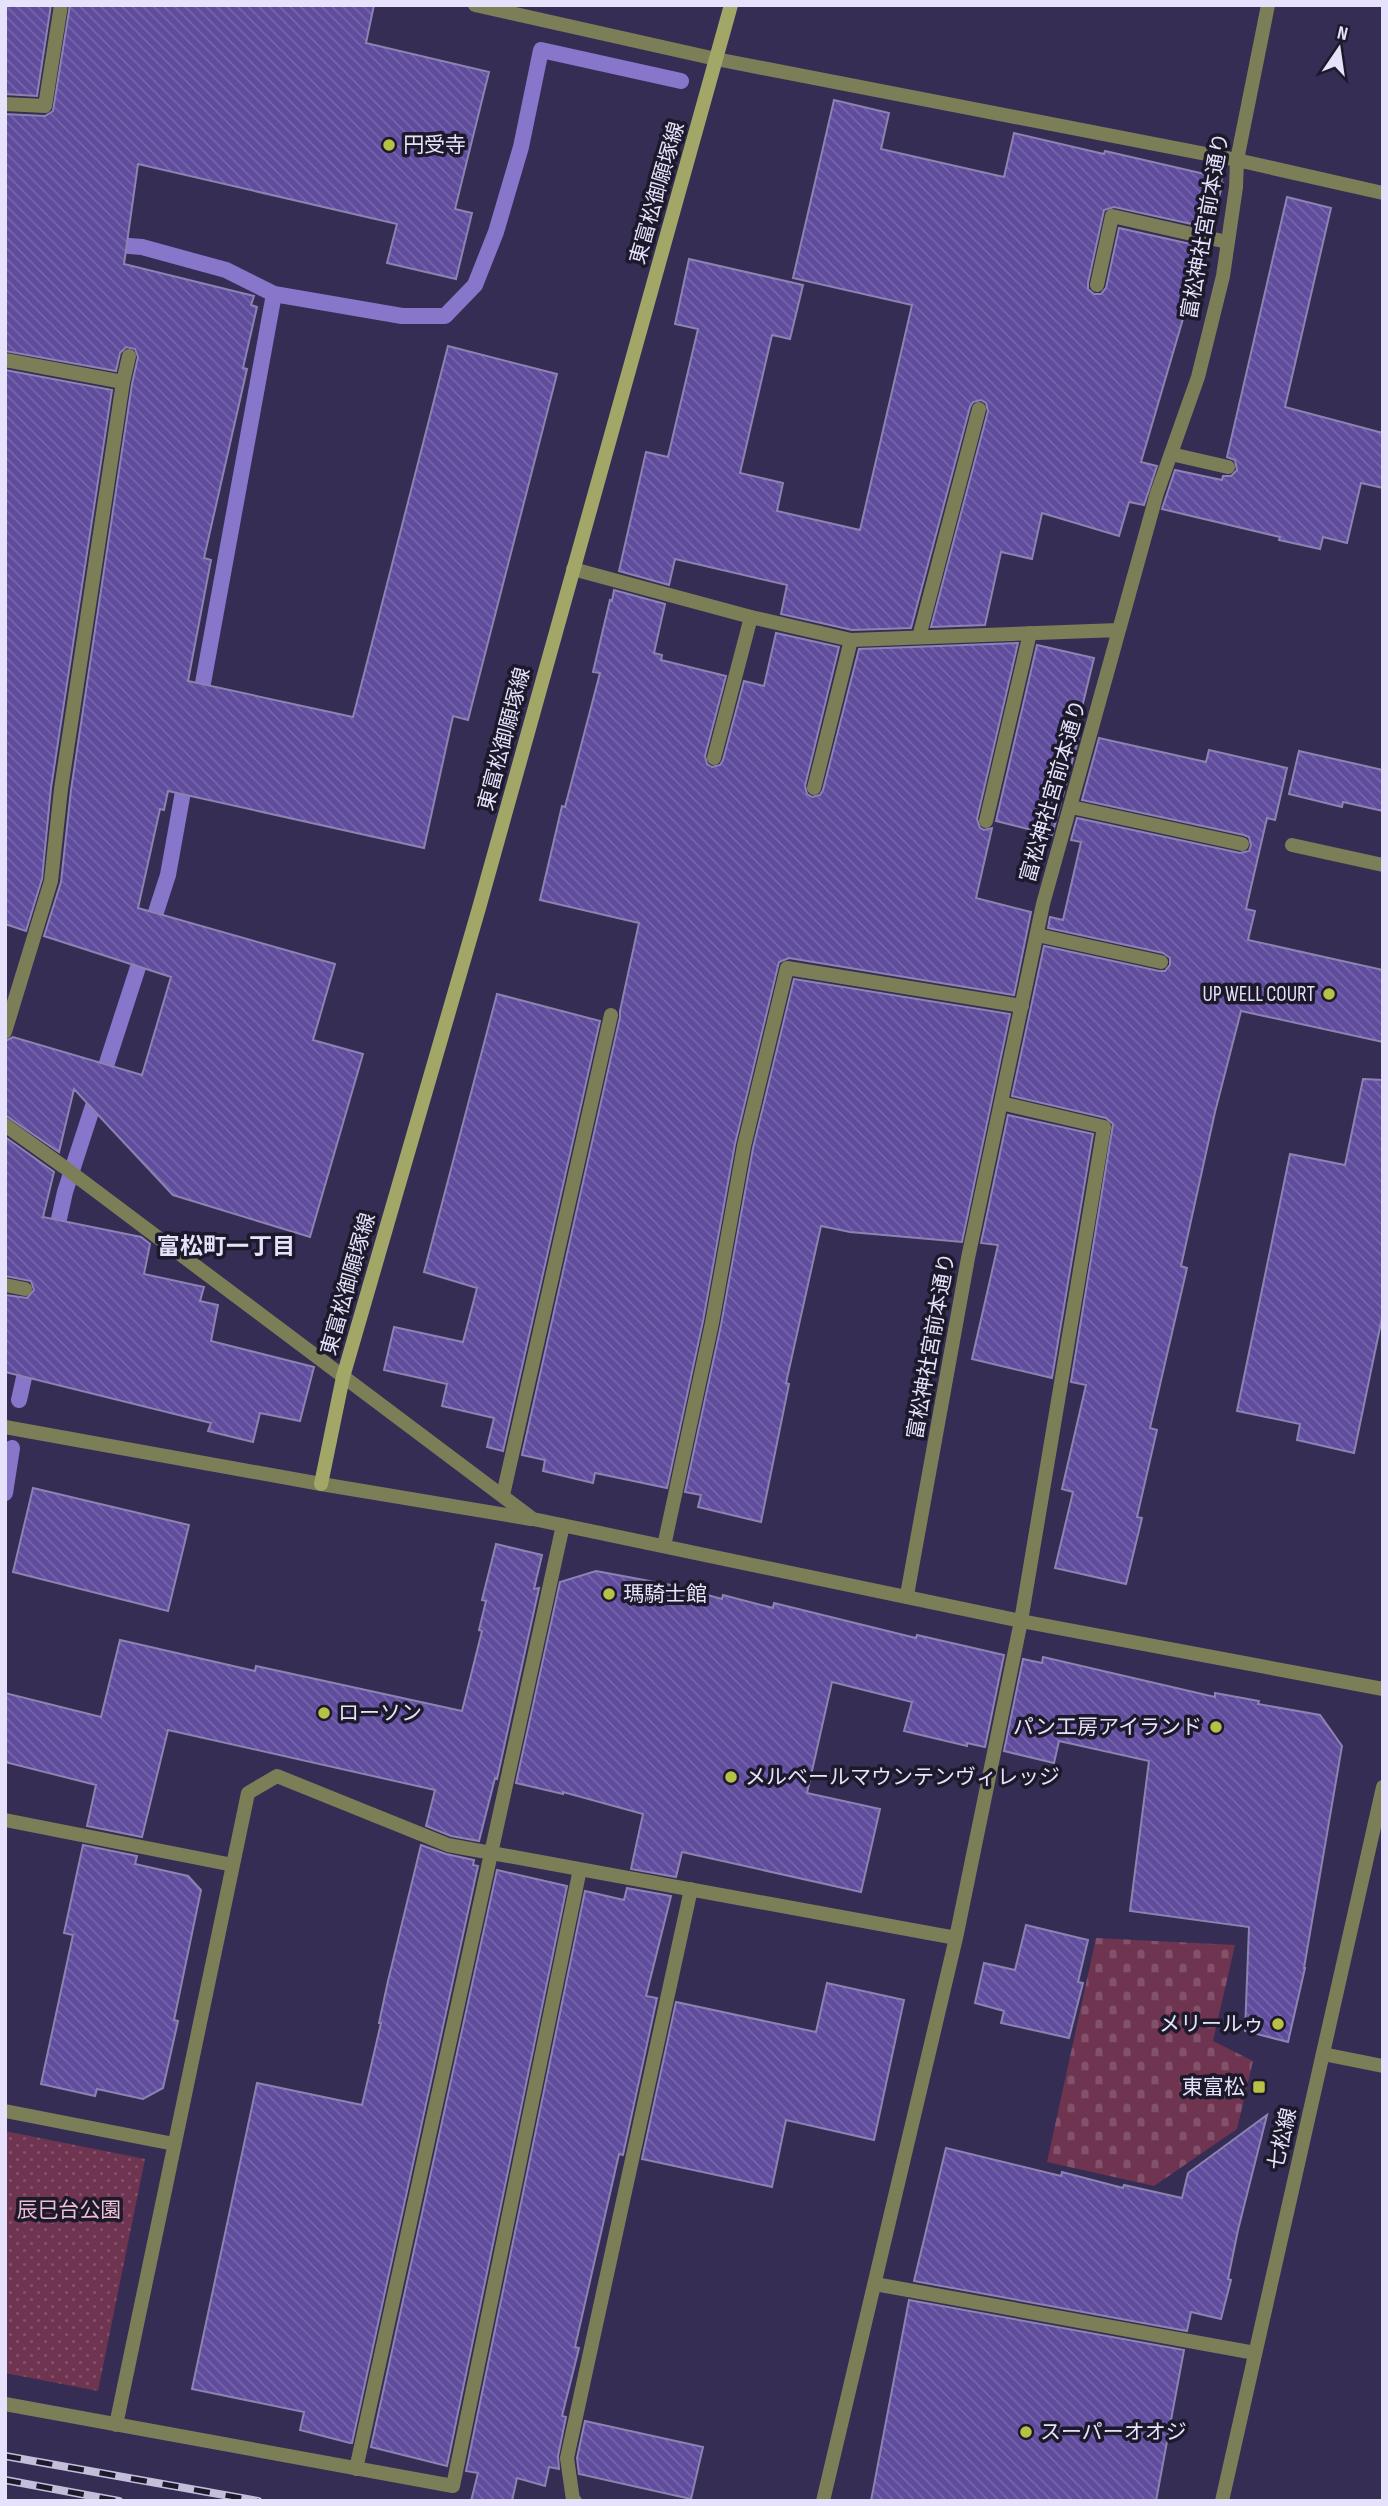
<svg xmlns="http://www.w3.org/2000/svg" width="1388" height="2506" viewBox="0 0 1388 2506" font-family="'Sofia Sans Condensed','Noto Sans JP',sans-serif">
  <style>
    .grass { fill: url(#grass-dots) }
    .cemetery { fill: url(#cemetery-stones) }
    .lines { fill: none; stroke-linecap: round; stroke-linejoin: round }
    .stream { stroke: #8876ca; stroke-width: 16 }
    .building { fill: url(#building-back-hatch); stroke: #8c83b2; stroke-width: 2 }
    .service { stroke: #7b7e57; stroke-width: 14 }
    .minor { stroke: #7b7e57; stroke-width: 14 }
    .tertiary { stroke: #7b7e57; stroke-width: 14 }
    .secondary { stroke: #a2a768; stroke-width: 14 }
    .rail-casing { stroke: #c3beda; stroke-width: 8 }
    .rail { stroke: #1c192b; stroke-width: 5; stroke-dasharray: 16; stroke-linecap: butt }
    .poi-dot { fill: #b9c046; stroke: #1c192b; stroke-width: 2.5 }
    .labels { text-anchor: middle; stroke-width: 7; stroke-linejoin: round; paint-order: stroke }
    .poi-label { font-size: 21px; fill: #e6e2fb; stroke: #1c192b; text-anchor: start }
    .street-label { font-size: 21px; fill: #e6e2fb; stroke: #1c192b }
    .park-label { font-size: 21px; fill: #f1bfd3; stroke: #1c192b }
    .neighbourhood-label { font-size: 23px; font-weight: bold; fill: #e6e2fb; stroke: #1c192b }
  </style>
  <defs>
    <pattern id="grass-dots" width="8" height="8" patternUnits="userSpaceOnUse" patternTransform="scale(1.75)"><rect width="8" height="8" fill="#6f3450"/><path d="M2 2h.1M6 6h.1" fill="none" stroke="#84516a" stroke-width="1.8" stroke-linecap="round"/></pattern>
    <pattern id="cemetery-stones" width="16" height="16" patternUnits="userSpaceOnUse" patternTransform="scale(1.75)"><rect width="16" height="16" fill="#6f3450"/><path d="M2 7V4a2 2 0 0 1 4 0v3zM10 15v-3a2 2 0 0 1 4 0v3z" fill="#84516a"/></pattern>
    <pattern id="building-back-hatch" width="6" height="6" patternUnits="userSpaceOnUse" patternTransform="scale(1.75)"><rect width="6" height="6" fill="#604c9c"/><path d="M-1 5l2 2M0 0l6 6M5-1l2 2" fill="none" stroke="#7766ab"/></pattern>
  </defs>
  <rect width="100%" height="100%" fill="#352d54"/>
  <path class="grass" d="M 5,2131 L 145,2159 L 98,2391 L 5,2373 Z"/>
  <path class="cemetery" d="M 1096,1938 L 1235,1945 L 1213,2041 L 1253,2061 L 1237,2129 L 1154,2186 L 1047,2162 Z"/>
  <g class="lines">
    <path class="stream" d="M 105,244 L 142,247 L 226,270 L 274,294 L 402,316 L 445,316 L 475,285 L 496,232 L 521,147 L 541,50 L 681,81
      M 199,705 L 274,294
      M 54,1241 L 65,1192 L 168,875 L 186,775
      M 19,1400 L 29,1355
      M 5,1493 L 12,1448"/>
  </g>
  <path class="building" d="M 5,5 L 51,5 L 37,96 L 5,94 Z
    M 70,5 L 374,5 L 366,43 L 489,72 L 455,209 L 472,213 L 456,279 L 387,263 L 397,224 L 138,164 L 124,264 L 254,296 L 251,305 L 257,307 L 243,368 L 247,369 L 204,558 L 211,560 L 188,681 L 353,717 L 448,346 L 557,374 L 468,720 L 453,716 L 424,848 L 168,791 L 164,810 L 160,809 L 138,908 L 335,964 L 313,1040 L 363,1054 L 310,1237 L 173,1195 L 74,1089 L 59,1152 L 5,1115 L 5,1041 L 13,1037 L 142,1075 L 171,977 L 44,936 L 61,882 L 71,790 L 132,384 L 138,357 L 135,349 L 126,347 L 120,353 L 116,371 L 5,351 L 5,114 L 45,116 L 53,111 Z
    M 834,100 L 889,113 L 881,149 L 1004,177 L 1014,133 L 1104,154 L 1105,151 L 1222,178 L 1221,182 L 1223,183 L 1210,228 L 1114,207 L 1104,210 L 1088,283 L 1088,289 L 1094,294 L 1101,294 L 1106,288 L 1119,228 L 1204,247 L 1141,462 L 1157,466 L 1144,505 L 1129,502 L 1119,536 L 1042,513 L 1032,559 L 1001,552 L 985,625 L 931,627 L 988,411 L 986,403 L 981,400 L 973,402 L 970,407 L 911,628 L 852,630 L 781,614 L 787,585 L 675,559 L 669,585 L 619,571 L 646,452 L 668,457 L 698,329 L 675,324 L 689,259 L 803,285 L 790,339 L 772,335 L 740,473 L 783,483 L 777,511 L 860,530 L 912,305 L 793,278 Z
    M 1287,197 L 1331,208 L 1285,407 L 1383,433 L 1383,488 L 1361,483 L 1347,543 L 1323,537 L 1320,549 L 1279,540 L 1280,537 L 1162,509 L 1175,470 L 1222,480 L 1223,476 L 1231,476 L 1237,470 L 1235,460 L 1227,457 Z
    M 5,370 L 112,390 L 51,788 L 42,879 L 26,931 L 5,924 Z
    M 614,590 L 665,604 L 654,653 L 662,655 L 661,660 L 726,676 L 705,756 L 707,764 L 712,767 L 720,765 L 723,760 L 744,681 L 764,686 L 776,633 L 839,647 L 805,786 L 807,794 L 812,797 L 820,795 L 823,790 L 859,649 L 1018,643 L 977,819 L 980,828 L 984,830 L 992,828 L 976,898 L 1031,912 L 1014,995 L 789,958 L 779,962 L 735,1144 L 703,1321 L 667,1488 L 595,1473 L 593,1483 L 543,1471 L 545,1460 L 522,1455 L 620,1017 L 620,1011 L 639,923 L 540,900 L 562,806 L 565,807 L 600,673 L 593,672 L 610,600 L 612,601 Z
    M 1037,645 L 1094,658 L 1076,732 L 1080,733 L 1052,835 L 996,821 Z
    M 1099,738 L 1206,762 L 1209,750 L 1287,768 L 1275,820 L 1267,818 L 1246,909 L 1255,911 L 1248,940 L 1383,970 L 1383,1042 L 1241,1011 L 1215,1112 L 1181,1266 L 1187,1268 L 1150,1428 L 1157,1430 L 1137,1517 L 1142,1518 L 1126,1584 L 1055,1568 L 1073,1492 L 1062,1489 L 1086,1385 L 1071,1382 L 1113,1124 L 1106,1118 L 1012,1096 L 1044,946 L 1159,971 L 1165,971 L 1170,965 L 1170,958 L 1163,953 L 1048,928 L 1050,917 L 1063,920 L 1081,842 L 1071,840 L 1077,818 L 1240,853 L 1249,851 L 1251,845 L 1249,837 L 1244,835 L 1082,800 Z
    M 1299,751 L 1383,770 L 1383,811 L 1343,802 L 1342,807 L 1289,794 Z
    M 794,979 L 1010,1014 L 962,1242 L 850,1232 L 821,1226 L 786,1383 L 789,1384 L 761,1522 L 698,1507 L 701,1495 L 685,1492 L 721,1325 L 753,1148 Z
    M 497,994 L 600,1021 L 503,1451 L 487,1447 L 494,1418 L 442,1406 L 447,1384 L 384,1370 L 394,1327 L 463,1342 L 477,1288 L 424,1272 Z
    M 1363,1079 L 1383,1080 L 1383,1313 L 1354,1453 L 1297,1440 L 1300,1424 L 1237,1411 L 1290,1154 L 1345,1165 Z
    M 1008,1115 L 1093,1134 L 1052,1378 L 972,1359 L 998,1245 L 981,1243 Z
    M 5,1137 L 54,1172 L 43,1217 L 141,1237 L 150,1244 L 144,1274 L 204,1287 L 200,1301 L 218,1305 L 211,1341 L 314,1367 L 300,1421 L 260,1413 L 253,1442 L 208,1431 L 211,1423 L 5,1372 L 5,1295 L 27,1298 L 34,1290 L 31,1281 L 5,1276 Z
    M 33,1488 L 189,1525 L 168,1611 L 13,1572 Z
    M 496,1544 L 542,1555 L 534,1589 L 539,1588 L 497,1779 L 495,1778 L 479,1841 L 451,1836 L 426,1826 L 435,1790 L 168,1730 L 142,1837 L 87,1826 L 96,1785 L 5,1762 L 5,1693 L 101,1717 L 120,1640 L 255,1671 L 256,1666 L 462,1711 L 482,1631 L 479,1630 L 486,1601 L 482,1600 Z
    M 596,1571 L 671,1585 L 722,1599 L 723,1595 L 773,1608 L 774,1603 L 916,1638 L 917,1635 L 1004,1655 L 985,1747 L 967,1743 L 967,1746 L 904,1731 L 912,1702 L 832,1682 L 807,1793 L 880,1809 L 861,1892 L 682,1852 L 676,1877 L 631,1869 L 643,1814 L 563,1792 L 563,1794 L 516,1783 L 560,1582 Z
    M 1043,1657 L 1215,1697 L 1215,1693 L 1259,1701 L 1258,1704 L 1320,1715 L 1342,1746 L 1304,1968 L 1305,1968 L 1288,2042 L 1245,2031 L 1249,1927 L 1130,1911 L 1149,1761 L 1059,1741 L 1054,1763 L 1004,1751 L 1023,1659 L 1042,1663 Z
    M 83,1845 L 137,1856 L 135,1864 L 188,1876 L 201,1890 L 174,2020 L 178,2021 L 163,2088 L 143,2099 L 97,2089 L 95,2096 L 41,2084 L 73,1935 L 64,1933 Z
    M 421,1845 L 446,1854 L 474,1860 L 473,1865 L 478,1866 L 352,2443 L 350,2443 L 300,2430 L 304,2412 L 192,2389 L 257,2083 L 362,2105 L 381,2023 L 379,2023 L 388,1981 Z
    M 497,1870 L 567,1886 L 447,2466 L 371,2447 Z
    M 627,1888 L 671,1896 L 646,1996 L 657,1998 L 623,2155 L 619,2154 L 575,2347 L 579,2348 L 562,2416 L 566,2417 L 558,2456 L 559,2469 L 549,2467 L 545,2486 L 517,2478 L 512,2501 L 471,2501 L 478,2473 L 466,2471 L 585,1891 L 624,1900 Z
    M 1026,1925 L 1088,1940 L 1078,1982 L 1083,1983 L 1069,2038 L 1001,2023 L 1004,2011 L 975,2003 L 984,1963 L 1015,1970 Z
    M 827,1983 L 904,2000 L 874,2140 L 786,2120 L 772,2187 L 642,2159 L 676,2002 L 816,2032 Z
    M 1267,2115 L 1238,2230 L 1228,2279 L 1231,2280 L 1221,2319 L 1191,2312 L 1187,2331 L 914,2281 L 946,2148 L 1061,2176 L 1062,2172 L 1123,2188 L 1124,2185 L 1182,2198 L 1188,2173 Z
    M 909,2300 L 1184,2350 L 1156,2501 L 871,2501 Z
    M 585,2421 L 703,2447 L 691,2499 L 579,2474 L 577,2458 Z"/>
  <g class="lines">
    <path class="service" d="M 5,104 L 45,106 L 61,5
      M 1097,285 L 1112,216 L 1227,242
      M 123,382 L 129,356
      M 1171,454 L 1228,467
      M 919,637 L 979,409
      M 714,758 L 751,617
      M 814,788 L 851,640
      M 1071,807 L 1242,844
      M 986,821 L 1030,633
      M 1292,845 L 1383,865
      M 1037,935 L 1161,962
      M 5,1285 L 25,1289
      M 503,1495 L 611,1015"/>
    <path class="minor" d="M 475,5 L 716,59 L 1237,160 L 1383,193
      M 5,360 L 123,382 L 61,789 L 51,881 L 5,1032
      M 573,569 L 751,617 L 851,640 L 1119,630
      M 5,1125 L 64,1167 L 533,1519 L 1021,1621 L 1383,1689
      M 5,1427 L 321,1484 L 531,1519
      M 664,1546 L 712,1323 L 744,1146 L 787,968 L 1022,1006
      M 907,1595 L 968,1258 L 1043,904 L 1157,493 L 1198,377 L 1223,276 L 1236,187 L 1237,160 L 1268,5
      M 5,1820 L 233,1865
      M 1323,2054 L 1383,2066
      M 5,2111 L 174,2144
      M 875,2284 L 1255,2353
      M 5,2404 L 453,2486 L 580,1869
      M 116,2425 L 248,1793 L 277,1776 L 448,1845 L 956,1938
      M 356,2469 L 563,1525
      M 575,2501 L 573,2500 L 567,2458 L 691,1889
      M 823,2501 L 956,1938 L 1021,1621 L 1104,1127 L 1001,1103"/>
    <path class="tertiary" d="M 1222,2501 L 1383,1787"/>
    <path class="secondary" d="M 321,1484 L 343,1377 L 479,908 L 731,5"/>
    <g class="rail-casing">
      <path id="rail" d="M 5,2456 L 258,2501
        M 5,2480 L 119,2501"/>
    </g>
    <use href="#rail" class="rail"/>
  </g>
  <g class="poi-dot">
    <circle cx="389" cy="145" r="7"/>
    <circle cx="1329" cy="994" r="7"/>
    <circle cx="609" cy="1594" r="7"/>
    <circle cx="324" cy="1713" r="7"/>
    <circle cx="1216" cy="1727" r="7"/>
    <circle cx="731" cy="1777" r="7"/>
    <circle cx="1278" cy="2024" r="7"/>
    <rect x="1252" y="2080" width="14" height="14" rx="3.5"/>
    <circle cx="1026" cy="2432" r="7"/>
  </g>
  <g class="labels">
    <g class="poi-label">
      <text x="403" y="152">円受寺</text>
      <text x="1315" y="1001" text-anchor="end">UP WELL COURT</text>
      <text x="623" y="1601">瑪騎士館</text>
      <text x="338" y="1720">ローソン</text>
      <text x="1202" y="1734" text-anchor="end">パン工房アイランド</text>
      <text x="745" y="1784">メルベールマウンテンヴィレッジ</text>
      <text x="1264" y="2031" text-anchor="end">メリールゥ</text>
      <text x="1245" y="2094" text-anchor="end">東富松</text>
      <text x="1040" y="2439">スーパーオオジ</text>
    </g>
    <g class="street-label">
      <text transform="translate(657 193) rotate(-74)" y="7">東富松御願塚線</text>
      <text transform="translate(1205 226) rotate(-80)" y="7">富松神社宮前本通り</text>
      <text transform="translate(504 739) rotate(-75)" y="7">東富松御願塚線</text>
      <text transform="translate(1053 791) rotate(-74)" y="7">富松神社宮前本通り</text>
      <text transform="translate(348 1284) rotate(-74)" y="7">東富松御願塚線</text>
      <text transform="translate(931 1346) rotate(-80)" y="7">富松神社宮前本通り</text>
      <text transform="translate(1282 2139) rotate(-77)" y="7">七松線</text>
    </g>
    <g class="park-label">
      <text x="69" y="2217">辰巳台公園</text>
    </g>
    <g class="neighbourhood-label">
      <text x="226" y="1254">富松町一丁目</text>
    </g>
  </g>
  <rect width="1388" height="2506" fill="none" stroke="#e6e2fb" stroke-width="14"/>
  <g transform="translate(1339 49) rotate(13)" stroke="#1c192b" stroke-width="5" paint-order="stroke">
  <path d="M0-5L12 26L0 18L-12 26Z" fill="#e6e2fb"/>
  <text y="-10" font-size="19" font-weight="bold" text-anchor="middle" fill="#e6e2fb">N</text>
  </g>
</svg>
